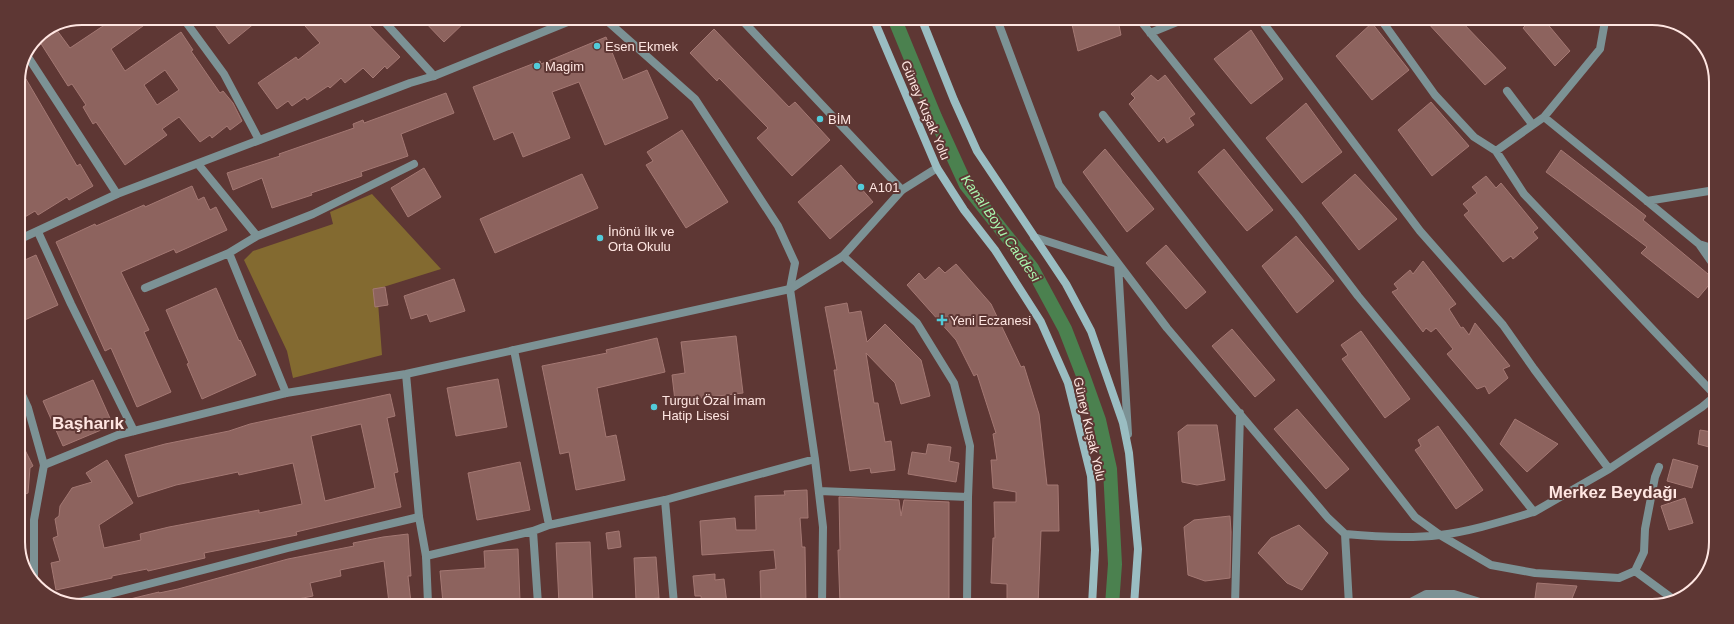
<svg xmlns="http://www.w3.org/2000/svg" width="1734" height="624" viewBox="0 0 1734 624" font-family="Arial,sans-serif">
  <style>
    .green { fill: #836a30 }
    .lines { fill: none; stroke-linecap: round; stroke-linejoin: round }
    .canal { stroke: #4b814f; stroke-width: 14 }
    .building { fill: #8d635e; stroke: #a47873; fill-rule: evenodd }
    .minor { stroke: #7c9295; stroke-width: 8 }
    .tertiary { stroke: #7c9295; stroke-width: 8 }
    .secondary { stroke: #9abdc2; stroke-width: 8 }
    .poi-dot { fill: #52cbd9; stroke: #5e3734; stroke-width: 1.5 }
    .labels { text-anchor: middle; stroke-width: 4; stroke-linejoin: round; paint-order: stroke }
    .poi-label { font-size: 13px; fill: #ffe6e2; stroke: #5e3734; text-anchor: start }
    .street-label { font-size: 13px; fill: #ffe6e2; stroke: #5e3734 }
    .water-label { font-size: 14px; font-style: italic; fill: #aaf8af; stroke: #5e3734 }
    .district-label { font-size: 17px; font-weight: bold; fill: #ffe6e2; stroke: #5e3734 }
    .rim { fill: none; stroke: #ffe6e2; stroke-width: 2 }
  </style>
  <rect width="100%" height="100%" fill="#5e3734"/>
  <path class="green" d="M 372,194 L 441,269 L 377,289 L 382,355 L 293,378 L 287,351 L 244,260 L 253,251 L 333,224 L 330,212 Z"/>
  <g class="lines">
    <path class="canal" d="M 895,20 L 935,117 L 966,185 L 1032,268 L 1065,329 L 1084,378 L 1099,420 L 1110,469 L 1115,564 L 1112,605"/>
  </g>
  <path class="building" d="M 106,18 L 154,18 L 111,49 L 125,71 L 181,32 L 193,50 L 191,51 L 220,93 L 223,91 L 233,103 L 242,121 L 230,130 L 227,126 L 212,138 L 210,135 L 200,142 L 179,117 L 162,129 L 167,135 L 125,165 L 96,122 L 93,124 L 83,107 L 86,105 L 72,84 L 68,86 L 38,39 L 56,29 L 70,48 L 109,22 ZM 165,70 L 179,90 L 157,105 L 144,85 Z
    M 210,18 L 261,18 L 229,44 Z
    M 298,18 L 363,19 L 400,57 L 387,69 L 385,66 L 373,78 L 363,68 L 345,83 L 341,78 L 330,88 L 328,86 L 307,100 L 305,97 L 292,106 L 288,101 L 277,109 L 258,83 L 296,57 L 298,60 L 320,43 Z
    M 422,19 L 468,19 L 444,42 Z
    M 1071,20 L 1118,20 L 1121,35 L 1078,51 Z
    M 1426,21 L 1461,21 L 1506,68 L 1485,85 Z
    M 1530,21 L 1545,21 L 1570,51 L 1555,66 L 1523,28 Z
    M 1372,23 L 1409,70 L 1372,100 L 1336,56 Z
    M 714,29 L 789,107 L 795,102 L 830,140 L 792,176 L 757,138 L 768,128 L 719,78 L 717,81 L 690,53 Z
    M 1251,30 L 1283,79 L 1251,104 L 1214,59 Z
    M 606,37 L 623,80 L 647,70 L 668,118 L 605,145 L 579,82 L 552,92 L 570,138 L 523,157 L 513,132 L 494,140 L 473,87 L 540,61 L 541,64 Z
    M 1151,75 L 1158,81 L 1165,75 L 1195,114 L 1189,118 L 1194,125 L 1167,143 L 1164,137 L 1159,142 L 1129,104 L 1135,98 L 1131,94 Z
    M 26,79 L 77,166 L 80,164 L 93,186 L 69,200 L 67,197 L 38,215 L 35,211 L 18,221 L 18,84 Z
    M 446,93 L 454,113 L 401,134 L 408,156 L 361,172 L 362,176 L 311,193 L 312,195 L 272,208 L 262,178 L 233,190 L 227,173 L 280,156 L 279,154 L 354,128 L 353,124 L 363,120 L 364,123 Z
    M 1431,102 L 1469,146 L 1432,176 L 1398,130 Z
    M 1306,103 L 1342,152 L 1302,183 L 1266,138 Z
    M 682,130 L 728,202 L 686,228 L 646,165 L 653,161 L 647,152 Z
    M 1105,149 L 1154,209 L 1127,232 L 1083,172 Z
    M 1224,149 L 1273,210 L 1247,231 L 1198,172 Z
    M 1561,150 L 1646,216 L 1643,220 L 1714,279 L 1698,298 L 1641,253 L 1647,247 L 1546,172 Z
    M 841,165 L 873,202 L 830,239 L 798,202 Z
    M 424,168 L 441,197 L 408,217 L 391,188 Z
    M 582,174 L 598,208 L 495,253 L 480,219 Z
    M 1355,174 L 1397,219 L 1359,250 L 1322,203 Z
    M 1486,176 L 1496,188 L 1501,183 L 1538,228 L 1533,232 L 1538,238 L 1513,259 L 1511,256 L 1503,262 L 1464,215 L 1469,211 L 1463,204 L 1477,193 L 1472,187 Z
    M 192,186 L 198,200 L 204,197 L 210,210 L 216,207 L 227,230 L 176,253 L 174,249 L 121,272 L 149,330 L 144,332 L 171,392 L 137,407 L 111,348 L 105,351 L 56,242 L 95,224 L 96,226 L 144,205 L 145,207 Z
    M 1296,236 L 1334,281 L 1297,313 L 1262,266 Z
    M 1166,245 L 1206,292 L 1186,309 L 1146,263 Z
    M 36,255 L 58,305 L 18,323 L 18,263 Z
    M 1423,261 L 1456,304 L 1449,309 L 1461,328 L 1463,327 L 1469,335 L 1475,323 L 1510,366 L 1503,369 L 1508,378 L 1489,394 L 1485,386 L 1477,389 L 1447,354 L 1453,349 L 1436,328 L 1431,332 L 1426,328 L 1423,332 L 1392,292 L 1398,289 L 1394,284 L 1410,270 L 1413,274 Z
    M 956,264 L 991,304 L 1021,367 L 1024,366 L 1039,414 L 1047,485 L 1058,485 L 1059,531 L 1041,531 L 1038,605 L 1007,605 L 1007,584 L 991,583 L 993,538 L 995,538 L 994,502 L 1016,502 L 1016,492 L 993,488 L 991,460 L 997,460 L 993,434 L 996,433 L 977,374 L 974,376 L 956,340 L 907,285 L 919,273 L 925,280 L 939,267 L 945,273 Z
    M 454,279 L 465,311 L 430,322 L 427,314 L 411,319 L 404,296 Z
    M 385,287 L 388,305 L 375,307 L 373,289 Z
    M 216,288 L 239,341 L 240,340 L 256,375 L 202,399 L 187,364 L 189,363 L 166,310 Z
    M 847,303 L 849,313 L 861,311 L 867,342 L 885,324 L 921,360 L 930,396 L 901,404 L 895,383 L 866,353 L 874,403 L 878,403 L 885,442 L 891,441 L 895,470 L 871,473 L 870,468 L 850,471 L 834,370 L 837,370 L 825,307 Z
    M 1232,329 L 1275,380 L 1255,397 L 1212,346 Z
    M 1361,331 L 1410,399 L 1385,418 L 1342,359 L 1348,355 L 1341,345 Z
    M 736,336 L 743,393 L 675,401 L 672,375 L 685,373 L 681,342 Z
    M 657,338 L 665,372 L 597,388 L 606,437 L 616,435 L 625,480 L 576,490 L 569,452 L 560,454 L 542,366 L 607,353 L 606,350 Z
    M 498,379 L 507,427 L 456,436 L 447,388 Z
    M 93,380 L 113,425 L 63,446 L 43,401 Z
    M 390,394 L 395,416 L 387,418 L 398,472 L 394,473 L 401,507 L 296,532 L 297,535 L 204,553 L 205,558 L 148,571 L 147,569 L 112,576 L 112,578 L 56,590 L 51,563 L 60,561 L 53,538 L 58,536 L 55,519 L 59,516 L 60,506 L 72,488 L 92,482 L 86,473 L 107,460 L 133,503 L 99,525 L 104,548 L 141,540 L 140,534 L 169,527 L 259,510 L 259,513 L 302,504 L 293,463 L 239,475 L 238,472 L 176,485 L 138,497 L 125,455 L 165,444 L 229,431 L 250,424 ZM 361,424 L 375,488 L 325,501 L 311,436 Z
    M 1297,409 L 1349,469 L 1326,489 L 1274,429 Z
    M 1515,419 L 1558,444 L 1527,472 L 1500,444 Z
    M 1187,425 L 1217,425 L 1225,480 L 1197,485 L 1182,482 L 1178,432 Z
    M 1438,426 L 1483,490 L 1456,509 L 1415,450 L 1421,446 L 1418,440 Z
    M 1700,430 L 1712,432 L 1709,447 L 1698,444 Z
    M 18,436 L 33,466 L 30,468 L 28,493 L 18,497 Z
    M 928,444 L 951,447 L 949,461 L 959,463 L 956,482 L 908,474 L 912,452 L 926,454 Z
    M 1673,459 L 1698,466 L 1692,488 L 1667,481 Z
    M 520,462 L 530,510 L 477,520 L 468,473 Z
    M 807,490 L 808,518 L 800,518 L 802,547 L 805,547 L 806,604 L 761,604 L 760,571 L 776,569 L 774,550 L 702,555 L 700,521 L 735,518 L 736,530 L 756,530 L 755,496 L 785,495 L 784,491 Z
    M 839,497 L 899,500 L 901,516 L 904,500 L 949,502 L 949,604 L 840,604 L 838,550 L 840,550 Z
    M 1685,498 L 1693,523 L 1669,530 L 1661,506 Z
    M 1230,516 L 1231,532 L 1230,578 L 1205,581 L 1188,575 L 1184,527 L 1194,520 Z
    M 1299,525 L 1328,553 L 1302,590 L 1287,583 L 1258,553 L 1271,538 Z
    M 619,531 L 621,547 L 608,549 L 606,533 Z
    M 408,534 L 411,576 L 408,576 L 411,603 L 389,603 L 384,561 L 340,570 L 341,576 L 310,583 L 313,596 L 293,600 L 294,603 L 130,603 L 130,599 L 159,592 L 159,593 L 178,589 L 288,559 L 354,546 L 353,543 L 383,537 Z
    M 590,542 L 593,604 L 559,604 L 556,543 Z
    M 518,549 L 520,601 L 486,602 L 486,600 L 443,603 L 440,571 L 485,568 L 484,551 Z
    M 656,557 L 659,598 L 636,600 L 634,558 Z
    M 715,574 L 715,580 L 724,579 L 727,604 L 702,604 L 701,596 L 695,596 L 693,576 Z
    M 1537,583 L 1577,586 L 1569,606 L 1552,606 L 1535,598 Z"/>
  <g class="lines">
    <path class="minor" d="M 183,18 L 224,74 L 259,140
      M 382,19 L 434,76
      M 741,19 L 902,190
      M 1004,20 L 998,22 L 1059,185 L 1167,328 L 1328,518 L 1345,534 C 1377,537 1408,539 1440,535 C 1472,531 1503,521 1534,512
      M 1140,20 L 1298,217 L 1358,296 L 1468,429 L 1534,512 L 1609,469 L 1702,407 L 1714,397
      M 1261,20 L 1420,231 L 1503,325 L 1534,369 L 1609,469
      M 1382,21 L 1435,95 L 1474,137 L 1496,151 L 1544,117 L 1619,178 L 1699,244 L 1715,249
      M 1150,33 L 1182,20
      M 28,57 L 117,194
      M 1507,91 L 1532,124
      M 1103,115 L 1415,517 L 1440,535 L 1491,565 L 1535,573 L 1619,578 L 1635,571 L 1644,552 L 1645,529 L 1655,477 L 1659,467
      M 1544,117 L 1600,49 L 1605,21
      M 1496,151 L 1524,194 L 1714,394
      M 198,164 L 257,236
      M 1647,201 L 1715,190
      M 38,232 L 71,304 L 134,431
      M 1034,237 L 1118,264 L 1128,434
      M 1699,244 L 1715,267
      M 229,253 L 286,393
      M 843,256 L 917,323 L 954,383 L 970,446 L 968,497 L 967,605
      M 145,288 L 229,253 L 257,236 L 313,214 L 414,164
      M 514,350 L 549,525
      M 18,386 L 28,408 L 44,465 L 34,520 L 34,583
      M 18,413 L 28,408
      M 815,459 L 823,527 L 822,604
      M 819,491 L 968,497
      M 665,500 L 674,604
      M 533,531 L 538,604
      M 1345,534 L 1349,605
      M 426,556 L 533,531 L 549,525 L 665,500 L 815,459 L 790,289 L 795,263 L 778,226 L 695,99 L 605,19
      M 1635,571 L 1673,599
      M 75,603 L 288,548 L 419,517
      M 1235,605 L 1240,413
      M 1405,605 L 1426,594 L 1454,594 L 1493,606"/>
    <path class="tertiary" d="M 18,240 L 117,194 L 410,83 L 434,76 L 575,19
      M 406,374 L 419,517 L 426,556 L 428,603
      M 44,465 L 118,435 L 286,393 L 406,374 L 790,289 L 843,256 L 902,190 L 937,168"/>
    <path class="secondary" d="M 874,20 L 937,168 L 964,210 L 995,250 L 1041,322 L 1068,383 L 1091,476 L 1095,550 L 1092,605
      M 922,20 L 954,100 L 977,151 L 1066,284 L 1091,331 L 1123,423 L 1129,453 L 1138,549 L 1134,605"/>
  </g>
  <g class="poi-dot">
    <circle cx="597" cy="46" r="4"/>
    <circle cx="537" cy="66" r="4"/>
    <circle cx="820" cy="119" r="4"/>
    <circle cx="861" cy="187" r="4"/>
    <circle cx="600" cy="238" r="4"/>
    <path d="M940 314h4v4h4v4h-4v4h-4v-4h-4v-4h4z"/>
    <circle cx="654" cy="407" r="4"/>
  </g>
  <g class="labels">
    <g class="poi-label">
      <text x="605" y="51">Esen Ekmek</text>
      <text x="545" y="71">Magim</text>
      <text x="828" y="124">BİM</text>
      <text x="869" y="192">A101</text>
      <text x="608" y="236">İnönü İlk ve<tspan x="608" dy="15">Orta Okulu</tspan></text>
      <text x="950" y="325">Yeni Eczanesi</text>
      <text x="662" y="405">Turgut Özal İmam<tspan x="662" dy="15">Hatip Lisesi</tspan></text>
    </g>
    <g class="street-label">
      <text transform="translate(926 110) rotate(67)" y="5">Güney Kuşak Yolu</text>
      <text transform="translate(1090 429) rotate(77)" y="5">Güney Kuşak Yolu</text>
    </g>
    <g class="water-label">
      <text transform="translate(1001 228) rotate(55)" y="5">Kanal Boyu Caddesi</text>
    </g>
    <g class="district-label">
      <text x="88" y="429">Başharık</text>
      <text x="1613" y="498">Merkez Beydağı</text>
    </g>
  </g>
  <path d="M0 0H1734V624H0ZM82 25H1652A57 57 0 0 1 1709 82V542A57 57 0 0 1 1652 599H82A57 57 0 0 1 25 542V82A57 57 0 0 1 82 25Z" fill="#5e3734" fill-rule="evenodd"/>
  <path class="rim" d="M82 25H1652A57 57 0 0 1 1709 82V542A57 57 0 0 1 1652 599H82A57 57 0 0 1 25 542V82A57 57 0 0 1 82 25Z"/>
</svg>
